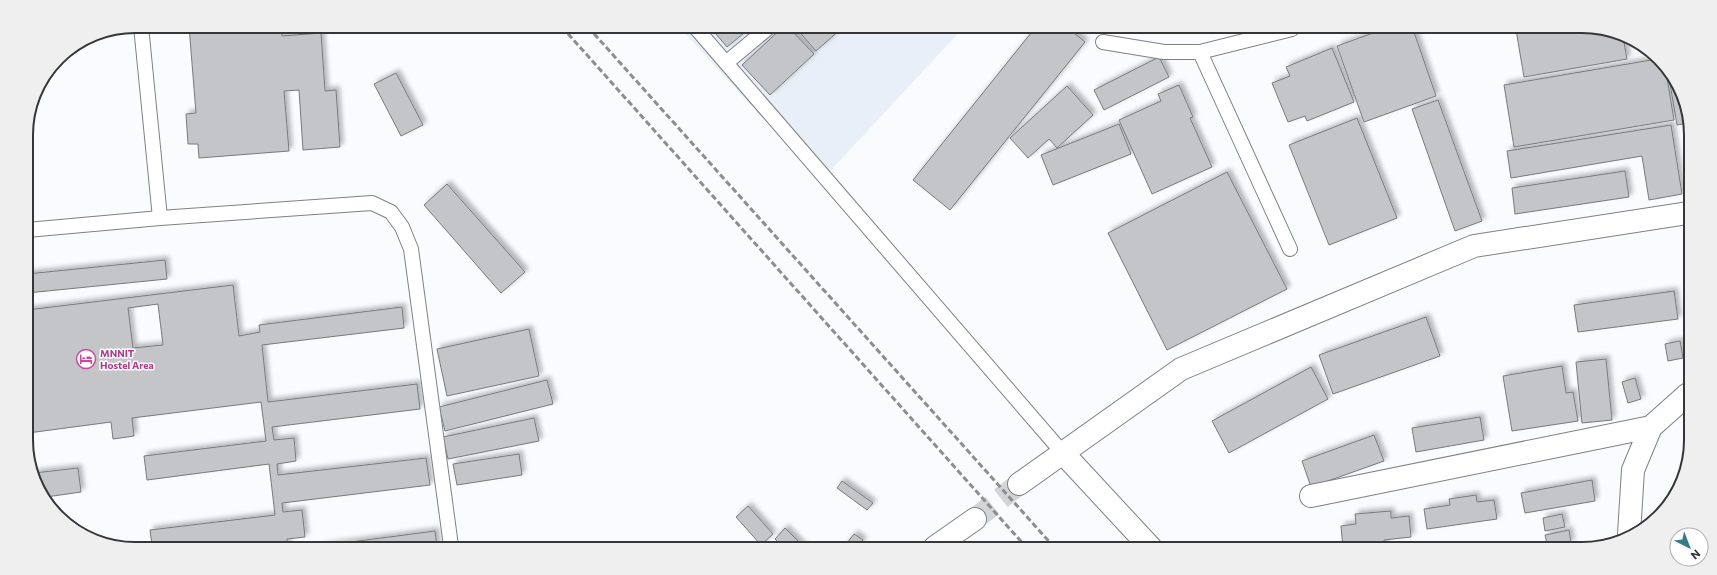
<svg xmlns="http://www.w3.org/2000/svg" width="1717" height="575" viewBox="0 0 1717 575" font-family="Commissioner,sans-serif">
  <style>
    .built { fill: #e9eff8 }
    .building { fill: #c4c5c8; stroke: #787a7c; fill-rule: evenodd; filter: url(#shadow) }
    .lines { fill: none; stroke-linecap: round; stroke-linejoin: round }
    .tertiary-tunnel { stroke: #d2d4d6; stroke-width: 22; stroke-dasharray: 22 11; stroke-linecap: butt }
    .service-casing { stroke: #7f8183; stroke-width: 16 }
    .minor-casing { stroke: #7f8183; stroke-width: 24 }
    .tertiary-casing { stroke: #7f8183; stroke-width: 24 }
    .service { stroke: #fff; stroke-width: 14 }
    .minor { stroke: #fff; stroke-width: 22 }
    .tertiary { stroke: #fff; stroke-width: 22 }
    .rail { stroke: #8d8e8f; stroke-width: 3; stroke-dasharray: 6 3; stroke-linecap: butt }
    .labels { text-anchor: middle; stroke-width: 3; stroke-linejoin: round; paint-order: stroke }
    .hotel-label { font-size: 10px; font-weight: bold; fill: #b23c85; stroke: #fff; text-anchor: start }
    .rim { fill: none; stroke: #363637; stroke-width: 2 }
  </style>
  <defs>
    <filter id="shadow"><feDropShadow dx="3.5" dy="-3.5" stdDeviation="2" flood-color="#0004"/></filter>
  </defs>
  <rect width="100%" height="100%" fill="#f9fbfe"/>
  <path class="built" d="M 679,27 L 963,28 L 821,181 Z"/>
  <path class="building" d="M 189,26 L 281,26 L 282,36 L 321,33 L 325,91 L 336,90 L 340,147 L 303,150 L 299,90 L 284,91 L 289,151 L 199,158 L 198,144 L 188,144 L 186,114 L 196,113 Z
    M 710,27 L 750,28 L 727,47 Z
    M 782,28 L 789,28 L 814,54 L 770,95 L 742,65 Z
    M 796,28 L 842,28 L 816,51 Z
    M 1035,28 L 1068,28 L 1085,42 L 950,210 L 913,180 Z
    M 1384,29 L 1413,29 L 1436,96 L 1364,122 L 1337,46 Z
    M 1516,30 L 1611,30 L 1623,37 L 1627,59 L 1524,77 Z
    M 1332,48 L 1354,102 L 1307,121 L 1305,116 L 1288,122 L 1272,83 L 1290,76 L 1286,67 Z
    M 1159,57 L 1169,77 L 1104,110 L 1094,90 Z
    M 1657,59 L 1664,63 L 1665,66 L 1674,120 L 1514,147 L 1504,85 Z
    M 1668,72 L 1689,114 L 1689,123 L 1677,125 Z
    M 396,73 L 423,125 L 401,136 L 374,84 Z
    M 1179,85 L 1193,117 L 1190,118 L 1212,167 L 1152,194 L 1119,120 L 1161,101 L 1158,94 Z
    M 1067,86 L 1093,115 L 1057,148 L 1049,139 L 1028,158 L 1010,138 Z
    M 1438,100 L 1482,221 L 1455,231 L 1412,109 Z
    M 1357,118 L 1397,218 L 1329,245 L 1289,145 Z
    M 1119,124 L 1131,154 L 1053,185 L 1041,155 Z
    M 1671,125 L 1682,194 L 1649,200 L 1642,156 L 1511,178 L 1507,151 Z
    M 1625,171 L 1629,197 L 1515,214 L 1512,188 Z
    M 1227,172 L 1287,289 L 1167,350 L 1108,233 Z
    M 447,184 L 525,272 L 501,293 L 424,205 Z
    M 165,260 L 167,279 L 27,293 L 27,274 Z
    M 233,285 L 239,336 L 260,332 L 259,325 L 402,307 L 404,328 L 262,345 L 268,402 L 417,384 L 420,409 L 272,427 L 274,440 L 294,438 L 296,461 L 277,464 L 278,475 L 426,458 L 430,485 L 282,503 L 283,512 L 302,510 L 305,537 L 287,539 L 288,546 L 280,546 L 279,542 L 250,546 L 152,545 L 150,530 L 275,515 L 269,464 L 147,480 L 144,456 L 266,441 L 261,402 L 132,418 L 134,436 L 113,439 L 111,422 L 28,433 L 28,364 L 30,364 L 27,342 L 27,310 ZM 158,304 L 163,345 L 133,348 L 128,308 Z
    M 1674,291 L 1678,319 L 1578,332 L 1574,305 Z
    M 1426,317 L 1440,356 L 1333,394 L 1319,355 Z
    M 529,329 L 539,376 L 447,396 L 437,349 Z
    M 1680,341 L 1683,358 L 1668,361 L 1665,344 Z
    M 1606,359 L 1612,420 L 1582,423 L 1576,362 Z
    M 1562,366 L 1566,393 L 1573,392 L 1578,421 L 1512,431 L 1503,376 Z
    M 1311,367 L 1328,399 L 1229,453 L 1212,421 Z
    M 1635,378 L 1641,399 L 1628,403 L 1622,382 Z
    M 547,380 L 553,404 L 445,431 L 439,407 Z
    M 1480,417 L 1484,440 L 1416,452 L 1412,428 Z
    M 534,418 L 539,441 L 448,459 L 443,437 Z
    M 1374,435 L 1384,461 L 1311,487 L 1302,461 Z
    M 519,454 L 522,475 L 457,485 L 453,464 Z
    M 78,468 L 81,492 L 46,497 L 34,473 Z
    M 1592,480 L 1595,501 L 1525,513 L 1521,493 Z
    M 842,481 L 873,503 L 867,510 L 837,488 Z
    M 1476,495 L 1477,502 L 1494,500 L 1497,519 L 1427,529 L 1424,509 L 1450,505 L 1449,499 Z
    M 748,506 L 773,534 L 761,545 L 736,517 Z
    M 1391,511 L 1391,518 L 1409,516 L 1411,537 L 1384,540 L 1385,548 L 1369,548 L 1369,545 L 1343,548 L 1341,526 L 1356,524 L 1355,514 Z
    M 1562,514 L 1565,527 L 1545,531 L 1543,518 Z
    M 785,528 L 804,547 L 783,547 L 775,539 Z
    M 1569,530 L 1571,543 L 1548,548 L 1545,535 Z
    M 435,531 L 437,546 L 320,546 Z
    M 854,534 L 863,540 L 859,547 L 844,547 Z"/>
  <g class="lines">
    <path class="tertiary-tunnel" d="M 975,519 L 1019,484"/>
    <g class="service-casing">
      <path id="service" d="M 141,26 L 160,218
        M 695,27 L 1062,452
        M 1103,42 L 1164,52 L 1200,52 L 1292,29
        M 1200,52 L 1290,249
        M 726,63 L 768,28
        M 27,230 L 160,218 L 372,203 L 391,212 L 402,227 L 411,249 L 451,546"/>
    </g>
    <g class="minor-casing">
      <path id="minor" d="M 1062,452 L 1151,548
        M 1311,496 L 1651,427
        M 1629,534 L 1633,470 L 1651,427 L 1688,394"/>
    </g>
    <g class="tertiary-casing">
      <path id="tertiary" d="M 1019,484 L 1181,369 L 1474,246 L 1688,213
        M 935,547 L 975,519"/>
    </g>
    <use href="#service" class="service"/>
    <use href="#minor" class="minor"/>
    <use href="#tertiary" class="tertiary"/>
    <path class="rail" d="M 562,27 L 1026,547
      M 588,27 L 1054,547"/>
  </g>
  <defs>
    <g id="hotel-ring" transform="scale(1)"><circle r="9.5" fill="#fff" stroke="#d1479c" stroke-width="1.5"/><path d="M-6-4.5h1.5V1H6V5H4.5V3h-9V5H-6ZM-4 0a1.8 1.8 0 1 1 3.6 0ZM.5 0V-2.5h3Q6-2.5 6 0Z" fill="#d1479c"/></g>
  </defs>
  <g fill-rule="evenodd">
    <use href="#hotel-ring" x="86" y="359"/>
  </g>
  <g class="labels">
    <g class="hotel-label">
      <text x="100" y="357">MNNIT<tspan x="100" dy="12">Hostel Area</tspan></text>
    </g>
  </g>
  <path d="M0 0H1717V575H0ZM135 33H1582A102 102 0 0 1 1684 135V440A102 102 0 0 1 1582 542H135A102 102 0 0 1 33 440V135A102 102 0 0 1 135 33Z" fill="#efefef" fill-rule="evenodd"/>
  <path class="rim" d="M135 33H1582A102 102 0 0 1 1684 135V440A102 102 0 0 1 1582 542H135A102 102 0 0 1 33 440V135A102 102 0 0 1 135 33Z"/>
  <g transform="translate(1689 547) rotate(138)"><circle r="19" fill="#ffffff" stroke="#afafaf"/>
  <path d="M0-3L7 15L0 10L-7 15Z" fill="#357d85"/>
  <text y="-6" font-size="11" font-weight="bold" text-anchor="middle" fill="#363637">N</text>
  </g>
</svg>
